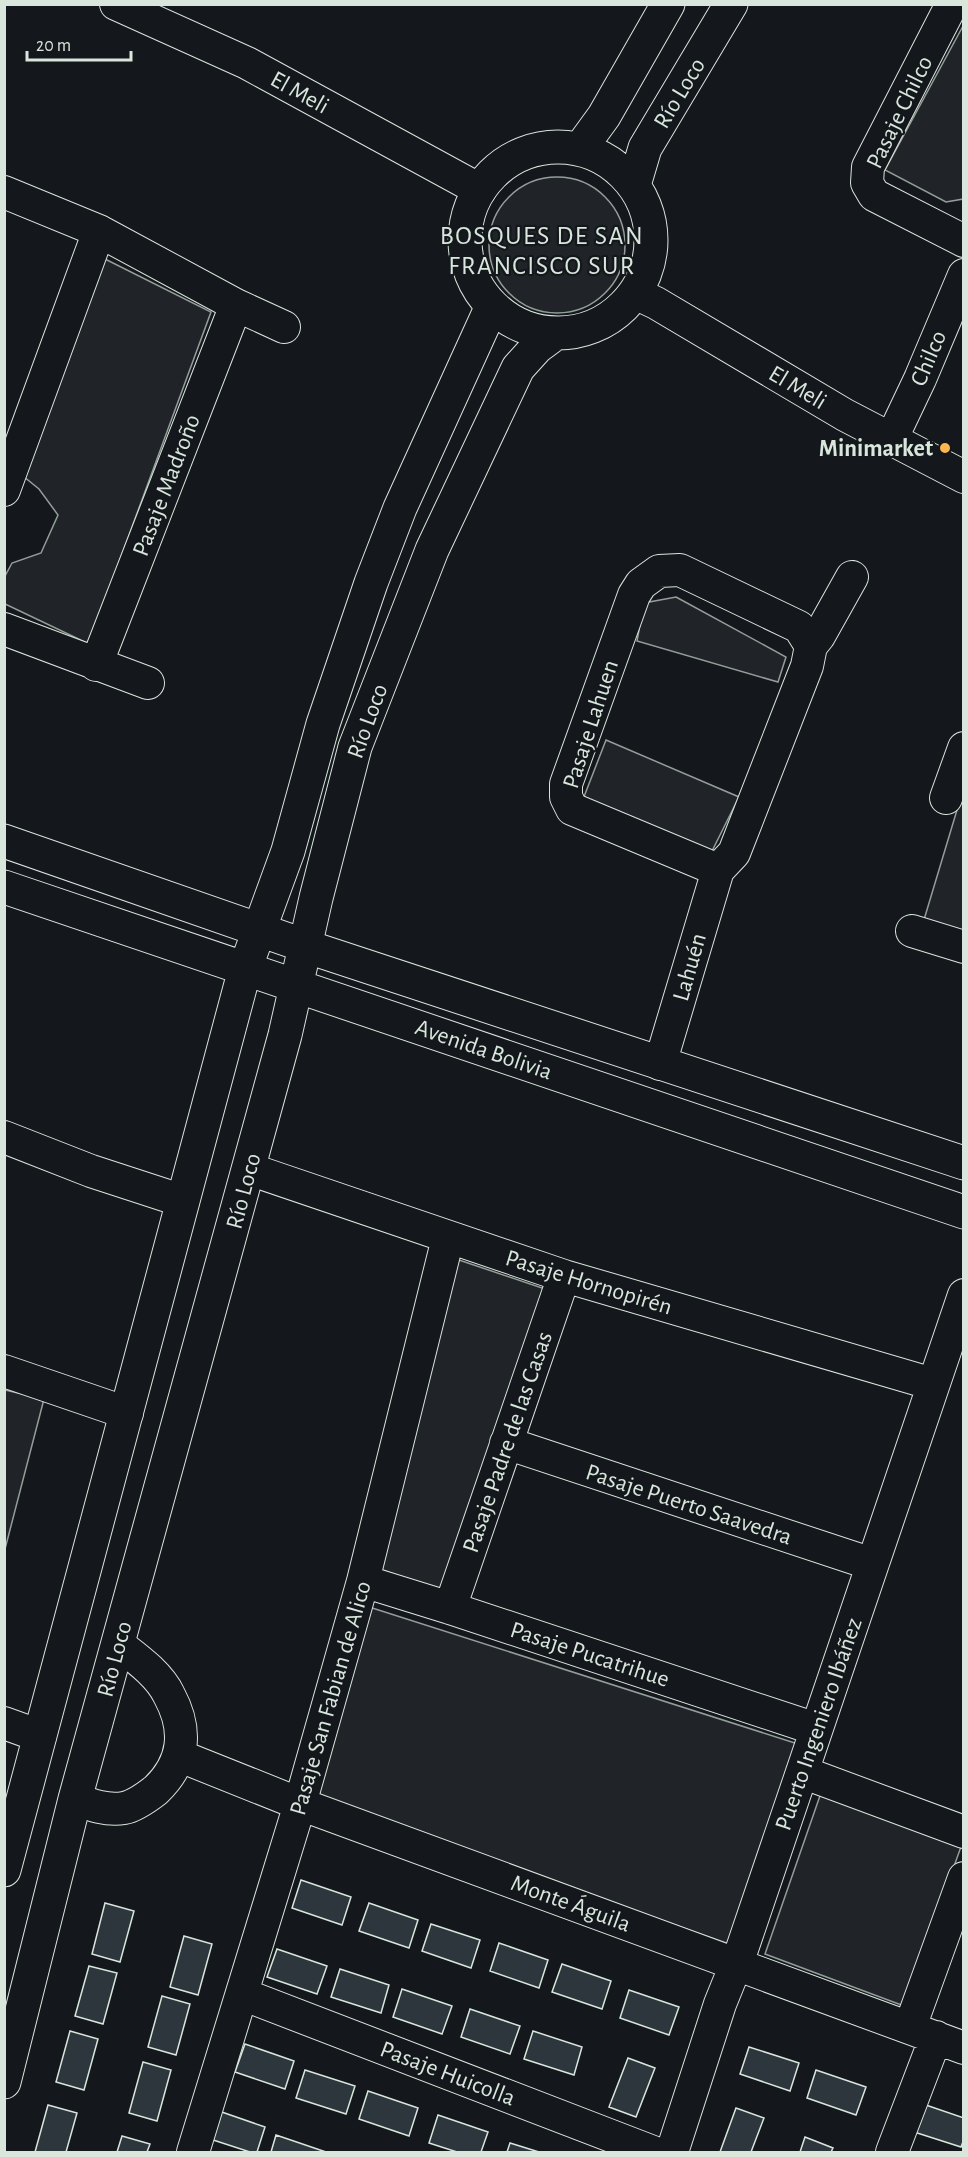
<svg xmlns="http://www.w3.org/2000/svg" width="968" height="2157" viewBox="0 0 968 2157" font-family="'Alegreya Sans',sans-serif">
  <style>
    .green { fill: #202428; stroke: #939e99; stroke-width: 1.5 }
    .building { fill: #2c363c; stroke: #d8e6dc; stroke-width: 1.5 }
    .lines { fill: none; stroke-linecap: round; stroke-linejoin: round }
    .minor-casing { stroke: #d8e6dc; stroke-width: 34 }
    .tertiary-casing { stroke: #d8e6dc; stroke-width: 35 }
    .minor { stroke: #14181c; stroke-width: 32 }
    .tertiary { stroke: #14181c; stroke-width: 33 }
    .poi-dot { fill: #ffb74d; stroke: #14181c; stroke-width: 2 }
    .labels { text-anchor: middle; stroke-width: 4.5; stroke-linejoin: round; paint-order: stroke }
    .street-label { font-size: 24px; fill: #d8e6dc; stroke: #14181c }
    .poi-label { font-size: 24px; font-weight: bold; fill: #d8e6dc; stroke: #14181c; text-anchor: end }
    .neighbourhood-label { font-size: 26px; letter-spacing: 1.5px; fill: #d8e6dc; stroke: #14181c }
  </style>
  <rect width="100%" height="100%" fill="#14181c"/>
  <path class="green" d="M 963,26 L 963,199 L 946,202 L 885,170 Z
    M489 245a68 68 0 1 1 136 0a68 68 0 1 1-136 0Z
    M 105,259 L 211,312 L 89,644 L 5,604 L 4,578 L 12,563 L 41,553 L 58,515 L 39,489 L 23,476 Z
    M 676,597 L 786,657 L 778,682 L 637,641 L 644,603 Z
    M 606,740 L 739,797 L 711,853 L 580,807 Z
    M 963,790 L 963,937 L 923,923 Z
    M 453,1258 L 548,1290 L 446,1593 L 380,1569 Z
    M 5,1390 L 44,1399 L 5,1549 Z
    M 366,1606 L 798,1744 L 732,1945 L 317,1799 Z
    M 822,1790 L 962,1844 L 904,2006 L 765,1954 Z"/>
  <path class="building" d="M 301,1880 L 351,1897 L 342,1925 L 292,1908 Z
    M 105,1903 L 134,1911 L 120,1962 L 92,1954 Z
    M 369,1903 L 418,1920 L 409,1948 L 359,1931 Z
    M 431,1924 L 480,1940 L 471,1968 L 422,1951 Z
    M 184,1936 L 212,1944 L 198,1995 L 170,1987 Z
    M 499,1943 L 548,1960 L 539,1988 L 490,1971 Z
    M 277,1949 L 327,1966 L 317,1994 L 267,1977 Z
    M 562,1964 L 611,1981 L 602,2009 L 552,1992 Z
    M 89,1966 L 117,1973 L 103,2024 L 75,2016 Z
    M 340,1969 L 389,1985 L 381,2013 L 331,1997 Z
    M 402,1989 L 452,2006 L 442,2034 L 393,2017 Z
    M 629,1990 L 679,2007 L 669,2035 L 620,2018 Z
    M 162,1996 L 190,2004 L 176,2055 L 148,2047 Z
    M 470,2009 L 520,2026 L 510,2054 L 461,2037 Z
    M 70,2031 L 98,2039 L 84,2090 L 56,2082 Z
    M 533,2031 L 582,2047 L 574,2075 L 524,2059 Z
    M 245,2044 L 294,2061 L 285,2089 L 235,2072 Z
    M 749,2047 L 799,2063 L 790,2091 L 740,2074 Z
    M 628,2058 L 655,2068 L 636,2117 L 609,2107 Z
    M 143,2062 L 171,2070 L 157,2121 L 129,2113 Z
    M 305,2070 L 355,2086 L 346,2114 L 296,2098 Z
    M 816,2070 L 866,2087 L 856,2115 L 807,2098 Z
    M 368,2091 L 418,2108 L 409,2136 L 359,2119 Z
    M 920,2103 L 964,2118 L 964,2139 L 961,2147 L 911,2131 Z
    M 48,2105 L 77,2113 L 66,2152 L 35,2152 Z
    M 736,2108 L 764,2118 L 751,2152 L 720,2152 Z
    M 216,2110 L 265,2127 L 257,2152 L 250,2152 L 207,2138 Z
    M 438,2115 L 488,2132 L 481,2152 L 457,2152 L 429,2143 Z
    M 276,2135 L 326,2152 L 271,2152 Z
    M 122,2136 L 150,2144 L 147,2152 L 117,2152 Z
    M 805,2137 L 833,2148 L 831,2152 L 800,2152 Z
    M 510,2143 L 539,2152 L 507,2152 Z"/>
  <g class="lines">
    <g class="minor-casing">
      <path id="minor" d="M 116,4 L 247,63 L 480,190
        M 952,4 L 868,167 L 867,183 L 874,195 L 964,241
        M 4,192 L 99,231 L 236,305 L 284,327
        M 635,293 L 656,303 L 845,415 L 964,477
        M 891,440 L 920,379 L 964,275
        M 4,490 L 99,231
        M 4,629 L 148,683
        M 811,646 L 819,636 L 852,577
        M 96,665 L 236,305
        M 946,798 L 964,748
        M 912,931 L 964,947
        M 660,1064 L 718,870 L 734,853 L 807,666 L 811,646 L 799,627 L 680,570 L 659,571 L 641,584 L 634,595 L 566,784 L 566,797 L 572,809 L 718,870
        M 4,1137 L 91,1171 L 183,1201
        M 249,1169 L 564,1276 L 933,1384
        M 4,1371 L 127,1413
        M 506,1443 L 872,1564
        M 363,1581 L 450,1608 L 816,1729
        M 450,1608 L 564,1276
        M 4,1723 L 40,1736
        M 180,1756 L 300,1804 L 964,2048
        M 802,1772 L 964,1832
        M 75,1799 C 91,1805 107,1811 124,1808 C 135,1806 147,1797 156,1790 C 185,1762 188,1730 169,1695 C 159,1674 136,1658 118,1644
        M 242,1994 L 653,2152
        M 910,2027 L 964,1878
        M 193,2152 L 300,1804 L 363,1581 L 448,1238
        M 672,2152 L 720,2004 L 741,1952 L 964,1295
        M 892,2152 L 936,2037"/>
    </g>
    <g class="tertiary-casing">
      <path id="tertiary" d="M465 240a93 93 0 1 1 186 0a93 93 0 1 1-186 0Z
        M 580,149 L 604,116 L 668,4
        M 634,185 L 645,148 L 731,4
        M 4,841 L 320,951 L 964,1163
        M 4,887 L 964,1212
        M 4,1870 L 245,969 L 288,851 L 323,724 L 371,583 L 400,508 L 492,306
        M 4,2082 L 75,1799 L 285,1035 L 316,898 L 355,747 L 432,550 L 518,368 L 537,347 L 556,333"/>
    </g>
    <use href="#minor" class="minor"/>
    <use href="#tertiary" class="tertiary"/>
  </g>
  <circle class="poi-dot" cx="945" cy="448" r="6"/>
  <g class="labels">
    <g class="street-label">
      <text transform="translate(300 92) rotate(29)" y="8">El Meli</text>
      <text transform="translate(679 93) rotate(-59)" y="8">Río Loco</text>
      <text transform="translate(899 112) rotate(-64)" y="8">Pasaje Chilco</text>
      <text transform="translate(928 358) rotate(-67)" y="8">Chilco</text>
      <text transform="translate(798 387) rotate(31)" y="8">El Meli</text>
      <text transform="translate(166 485) rotate(-69)" y="8">Pasaje Madroño</text>
      <text transform="translate(367 721) rotate(-70)" y="8">Río Loco</text>
      <text transform="translate(590 724) rotate(-72)" y="8">Pasaje Lahuen</text>
      <text transform="translate(689 967) rotate(-74)" y="8">Lahuén</text>
      <text transform="translate(484 1049) rotate(19)" y="8">Avenida Bolivia</text>
      <text transform="translate(243 1191) rotate(-75)" y="8">Río Loco</text>
      <text transform="translate(589 1282) rotate(17)" y="8">Pasaje Hornopirén</text>
      <text transform="translate(507 1442) rotate(-71)" y="8">Pasaje Padre de las Casas</text>
      <text transform="translate(689 1504) rotate(18)" y="8">Pasaje Puerto Saavedra</text>
      <text transform="translate(590 1654) rotate(18)" y="8">Pasaje Pucatrihue</text>
      <text transform="translate(114 1659) rotate(-75)" y="8">Río Loco</text>
      <text transform="translate(330 1698) rotate(-74)" y="8">Pasaje San Fabian de Alico</text>
      <text transform="translate(818 1724) rotate(-71)" y="8">Puerto Ingeniero Ibáñez</text>
      <text transform="translate(571 1903) rotate(20)" y="8">Monte Águila</text>
      <text transform="translate(448 2073) rotate(21)" y="8">Pasaje Huicolla</text>
    </g>
    <g class="poi-label">
      <text x="933" y="456">Minimarket</text>
    </g>
    <g class="neighbourhood-label">
      <text x="542" y="244">BOSQUES DE SAN<tspan x="542" dy="30">FRANCISCO SUR</tspan></text>
    </g>
  </g>
  <rect width="968" height="2157" fill="none" stroke="#d8e6dc" stroke-width="12"/>
  <path d="M27 51v9h104v-9" fill="none" stroke="#d8e6dc" stroke-width="3"/>
  <text x="36" y="51" font-size="18" fill="#d8e6dc" stroke="#14181c" stroke-width="4.5" paint-order="stroke">20 m</text>
</svg>
